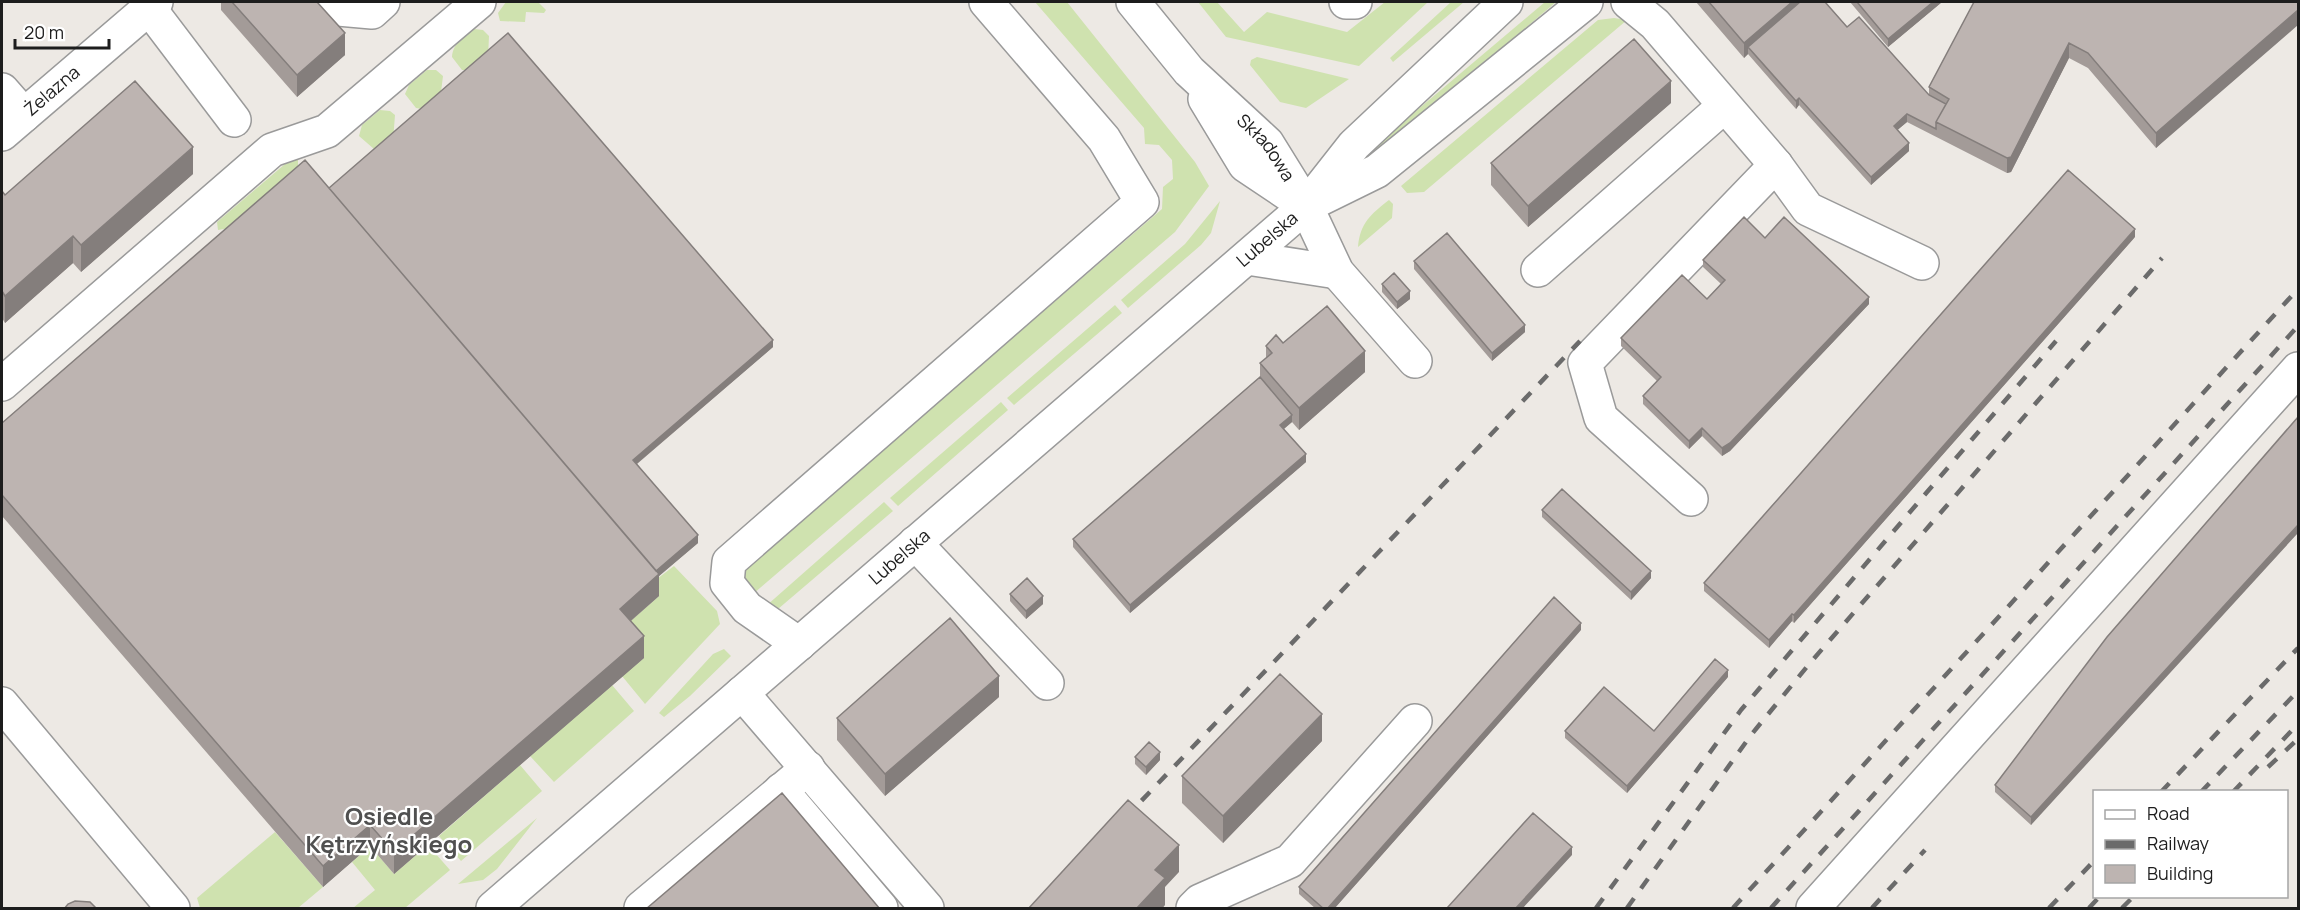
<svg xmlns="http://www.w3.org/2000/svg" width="2300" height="910" viewBox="0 0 2300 910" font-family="Manrope,sans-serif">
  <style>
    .grass { fill: #cfe2af }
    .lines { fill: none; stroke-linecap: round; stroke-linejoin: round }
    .minor-casing { stroke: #9a9a9a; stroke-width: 36 }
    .minor { stroke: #fff; stroke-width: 33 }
    .rail { stroke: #6b6b6b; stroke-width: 4.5; stroke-dasharray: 12 12; stroke-linecap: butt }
    .wall { fill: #a39b98 }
    .shaded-wall { fill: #847e7c }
    .building { fill: #bdb4b1; stroke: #847e7c; stroke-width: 1.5 }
    .labels { text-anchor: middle; stroke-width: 4.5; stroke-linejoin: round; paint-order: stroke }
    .street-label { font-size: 18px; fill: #1d1d1d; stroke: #fff }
    .district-label { font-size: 24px; font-weight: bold; fill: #505050; stroke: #fff }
  </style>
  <rect width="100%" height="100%" fill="#ede9e4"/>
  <path class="grass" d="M 506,2 L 538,2 L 546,10 L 544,13 L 526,12 L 525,22 L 500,21 L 498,13 Z
    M 1035,2 L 1067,2 L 1195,162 L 1209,186 L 1175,232 L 753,594 L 738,575 L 1162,209 L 1163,187 L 1173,179 L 1172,160 L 1159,145 L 1145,144 L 1144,128 Z
    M 1198,2 L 1217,2 L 1244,32 L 1267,12 L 1347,32 L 1385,2 L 1428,2 L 1359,66 L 1226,37 Z
    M 1451,2 L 1464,2 L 1393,62 L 1390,58 Z
    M 1545,2 L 1556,2 L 1377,155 L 1371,149 Z
    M 1614,18 L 1627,20 L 1424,192 L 1407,193 L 1401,186 L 1598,20 Z
    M 474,29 L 483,30 L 489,36 L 488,58 L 474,70 L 462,70 L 452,57 C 453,43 463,38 474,29 Z
    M 1257,57 L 1349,79 L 1306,108 L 1280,102 L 1250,65 L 1251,60 Z
    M 427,70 L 436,70 L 443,76 L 440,100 L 428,110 L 416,108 L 405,94 L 409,85 Z
    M 380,110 L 390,111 L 395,115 L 393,141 L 381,151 L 374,149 L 359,136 L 362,125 Z
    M 298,157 L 298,171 L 247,225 L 218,230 L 217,222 L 285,164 Z
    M 1389,200 L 1393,204 L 1392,218 L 1358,247 C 1360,223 1371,214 1389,200 Z
    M 1220,201 L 1211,233 L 1201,245 L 1128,308 L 1121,300 L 1185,244 Z
    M 1115,305 L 1122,313 L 1014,405 L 1007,398 Z
    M 1001,402 L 1008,410 L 898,506 L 890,498 Z
    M 884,502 L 893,511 L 778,609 L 769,609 L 766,606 Z
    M 674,566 L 717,611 L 720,624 L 645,704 L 622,676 L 644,658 L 620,630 L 659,596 L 649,585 Z
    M 724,649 L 731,656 L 690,696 L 664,717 L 659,713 L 713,654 Z
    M 612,685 L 634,711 L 554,782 L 530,756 Z
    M 520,765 L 542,791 L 461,861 L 439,836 Z
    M 537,818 L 497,869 L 483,880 L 458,884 Z
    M 275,832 L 323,887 L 298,908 L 200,908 L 197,898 Z
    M 428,845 L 450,870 L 405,908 L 353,908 L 375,890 L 352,862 L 370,846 L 394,874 Z"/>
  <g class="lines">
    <g class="minor-casing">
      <g id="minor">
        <path d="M 321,2 L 327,8 L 372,12 L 383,2"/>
        <path id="s1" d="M 1133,2 L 1189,71 L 1267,143 L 1306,206 L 1337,272 L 1415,361"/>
        <path d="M 1346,2 L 1355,2"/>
        <path d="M 1628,2 L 1655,24 L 1776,165 L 1808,209 L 1922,263"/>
        <path d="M 149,8 L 234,120"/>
        <path d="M 2,90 L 24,115"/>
        <path d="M 1205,99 L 1245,165 L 1297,200"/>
        <path id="s2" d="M 2,134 L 156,2"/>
        <path d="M 1316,201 L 1377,171 L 1586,2"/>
        <path d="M 1247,258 L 1337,272"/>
        <path d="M 1538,270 L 1723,107"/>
        <path d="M 2,384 L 272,150 L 327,131 L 479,2"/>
        <path d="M 1691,499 L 1601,418 L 1585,363 L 1776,165"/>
        <path d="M 915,543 L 1047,683"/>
        <path d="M 799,644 L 747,608 L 727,583 L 729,562 L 1142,202 L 1104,139 L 986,2"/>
        <path d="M 742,693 L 927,908"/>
        <path d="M 2,704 L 173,908"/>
        <path d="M 781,790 L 881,908"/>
        <path id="s3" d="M 493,908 L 1306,206 L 1354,145 L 1506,2"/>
        <path d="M 641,908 L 808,768"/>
        <path d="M 1193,908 L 1200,901 L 1290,861 L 1415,721"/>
        <path d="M 1813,908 L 2298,369"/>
      </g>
    </g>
    <use href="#minor" class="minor"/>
    <path class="rail" d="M 2268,767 L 2298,739
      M 2161,792 L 2298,648
      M 2201,792 L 2298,691
      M 2233,792 L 2298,724
      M 1125,818 L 1580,341
      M 1596,908 L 1741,710 L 2056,341
      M 1627,908 L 1751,735 L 1810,663 L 2162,258
      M 1733,908 L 2298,289
      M 1771,908 L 2298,326
      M 1872,908 L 1925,850
      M 2049,908 L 2094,861
      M 2089,908 L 2100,896
      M 2122,908 L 2134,896"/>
  </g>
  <path class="wall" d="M 221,2 L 317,2 L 345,55 L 297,97 L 221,10 Z
    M 1696,2 L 1825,2 L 1847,27 L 1929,95 L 1929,87 L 1974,2 L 2298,2 L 2156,148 L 2088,68 L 2069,58 L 2011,172 L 2007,173 L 1907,122 L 1897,130 L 1909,151 L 1871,185 L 1799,105 L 1796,109 L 1748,54 L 1744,58 Z
    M 1850,2 L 1942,2 L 1888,47 Z
    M 1671,103 L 1528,227 L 1491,185 L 1491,163 Z
    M 193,174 L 81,272 L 73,263 L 5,323 L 2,318 L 2,191 L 5,195 Z
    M 329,188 L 773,347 L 637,464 L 698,543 L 659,576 L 659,596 L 631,621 L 644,658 L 394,874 L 370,846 L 323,887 L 2,516 L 2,423 Z
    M 2135,237 L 1794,623 L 1792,621 L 1769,648 L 1704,591 L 1704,583 Z
    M 1765,238 L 1869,304 L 1730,451 L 1722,456 L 1702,436 L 1689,449 L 1643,404 L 1643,396 L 1657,381 L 1621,346 L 1621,338 L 1707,299 L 1721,284 L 1703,267 L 1703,260 Z
    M 1414,261 L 1525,332 L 1492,361 L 1414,269 Z
    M 1382,284 L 1410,299 L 1397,309 L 1382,292 Z
    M 1283,343 L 1365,372 L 1299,430 L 1292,422 L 1284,429 L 1306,462 L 1130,613 L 1073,547 L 1073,539 L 1260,377 L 1260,363 L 1266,359 L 1266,346 Z
    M 2298,417 L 2031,825 L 1995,792 L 1995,785 Z
    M 1542,510 L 1651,578 L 1631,600 L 1542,517 Z
    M 1010,594 L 1043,604 L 1026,619 L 1010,601 Z
    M 1581,630 L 1334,909 L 1316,909 L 1299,894 L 1299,887 Z
    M 1728,677 L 1627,793 L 1565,738 L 1565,731 L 1654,731 Z
    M 999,697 L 885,796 L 837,740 L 837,718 Z
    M 1322,741 L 1223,843 L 1182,803 L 1182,776 Z
    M 1135,757 L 1160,760 L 1146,775 L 1135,764 Z"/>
  <path class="shaded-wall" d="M 1792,2 L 1809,2 L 1748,47 L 1748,54 L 1744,58 L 1744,43 Z
    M 1933,2 L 1942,2 L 1888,47 L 1888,39 Z
    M 2298,10 L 2298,25 L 2156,148 L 2156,133 Z
    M 345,33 L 345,55 L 297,97 L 297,75 Z
    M 2069,43 L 2069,58 L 2011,172 L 2007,173 L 2007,158 Z
    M 1671,81 L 1671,103 L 1528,227 L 1528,206 Z
    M 1799,98 L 1799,105 L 1796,109 L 1796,101 Z
    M 1907,114 L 1907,122 L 1894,133 L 1894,126 Z
    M 1909,143 L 1909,151 L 1871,185 L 1871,177 Z
    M 193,147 L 193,174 L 81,272 L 81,245 Z
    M 2135,229 L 2135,237 L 1794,623 L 1794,615 Z
    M 73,236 L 73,263 L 5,323 L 5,296 Z
    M 1410,291 L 1410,299 L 1397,309 L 1397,302 Z
    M 1869,297 L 1869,304 L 1730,451 L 1722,456 L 1722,448 Z
    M 1525,325 L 1525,332 L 1492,361 L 1492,353 Z
    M 773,340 L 773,347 L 633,467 L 633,460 Z
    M 1365,351 L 1365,372 L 1299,430 L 1299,408 Z
    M 1292,415 L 1292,422 L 1280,432 L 1280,425 Z
    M 1702,428 L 1702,436 L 1689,449 L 1689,441 Z
    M 1306,454 L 1306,462 L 1130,613 L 1130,605 Z
    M 2298,525 L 2298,533 L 2031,825 L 2031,817 Z
    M 698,535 L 698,543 L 659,576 L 659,596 L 620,630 L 620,609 L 649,577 Z
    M 1651,571 L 1651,578 L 1631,600 L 1631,592 Z
    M 1043,596 L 1043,604 L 1026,619 L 1026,611 Z
    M 1792,614 L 1792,621 L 1769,648 L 1769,640 Z
    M 1581,623 L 1581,630 L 1334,909 L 1327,909 Z
    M 644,636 L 644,658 L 394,874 L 394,852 Z
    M 1728,670 L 1728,677 L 1627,793 L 1627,786 Z
    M 999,676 L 999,697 L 885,796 L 885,774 Z
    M 1322,714 L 1322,741 L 1223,843 L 1223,816 Z
    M 1160,752 L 1160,760 L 1146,775 L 1146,767 Z
    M 370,825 L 370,846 L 323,887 L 323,866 Z
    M 1179,845 L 1179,872 L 1165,887 L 1165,905 L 1162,909 L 1136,909 L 1155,870 Z
    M 1572,847 L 1572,855 L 1522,909 L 1515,909 Z"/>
  <path class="building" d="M 232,2 L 317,2 L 345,33 L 297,75 Z
    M 1709,2 L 1792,2 L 1744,43 Z
    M 1800,2 L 1825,2 L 1847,27 L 1859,17 L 1929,95 L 1946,104 L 1936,122 L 1936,129 L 1907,114 L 1894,126 L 1909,143 L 1871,177 L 1799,98 L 1796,101 L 1748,47 Z
    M 1857,2 L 1933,2 L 1888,39 Z
    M 1974,2 L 2298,2 L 2298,10 L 2156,133 L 2088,53 L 2069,43 L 2011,157 L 2007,158 L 1936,122 L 1949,99 L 1929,87 Z
    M 508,33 L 773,340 L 633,460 L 698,535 L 656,571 L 329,188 Z
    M 1634,39 L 1671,81 L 1528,206 L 1491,163 Z
    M 135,81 L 193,147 L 81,245 L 73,236 L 5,296 L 2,291 L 2,191 L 5,195 Z
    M 305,160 L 659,574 L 620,609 L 644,636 L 394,852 L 370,825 L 323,866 L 2,495 L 2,423 Z
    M 2068,170 L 2135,229 L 1794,615 L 1792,614 L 1769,640 L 1704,583 Z
    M 1744,217 L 1765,238 L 1784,217 L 1869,297 L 1730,443 L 1722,448 L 1702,428 L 1689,441 L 1643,396 L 1661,377 L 1621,338 L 1682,275 L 1707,299 L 1725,280 L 1703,260 Z
    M 1447,233 L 1525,325 L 1492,353 L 1414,261 Z
    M 1394,273 L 1410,291 L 1397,302 L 1382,284 Z
    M 1327,306 L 1365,351 L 1299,408 L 1260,363 L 1272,353 L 1266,346 L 1276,335 L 1283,343 Z
    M 1260,377 L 1292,415 L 1280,425 L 1306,454 L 1130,605 L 1073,539 Z
    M 2298,417 L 2298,525 L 2031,817 L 1995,785 L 2107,637 Z
    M 1562,489 L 1651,571 L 1631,592 L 1542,510 Z
    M 1027,578 L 1043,596 L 1026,611 L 1010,594 Z
    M 1554,597 L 1581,623 L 1327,909 L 1324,909 L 1299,887 Z
    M 950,618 L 999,676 L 885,774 L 837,718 Z
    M 1715,659 L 1728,670 L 1627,786 L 1565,731 L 1604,687 L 1654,731 Z
    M 1280,674 L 1322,714 L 1223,816 L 1182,776 Z
    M 1149,742 L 1160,752 L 1146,767 L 1135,757 Z
    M 782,793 L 880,909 L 646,909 Z
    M 1128,800 L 1179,845 L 1155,870 L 1165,878 L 1136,909 L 1028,909 Z
    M 1533,813 L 1572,847 L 1515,909 L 1447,909 L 1447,908 Z
    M 75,901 L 90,902 L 97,909 L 64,909 L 68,904 Z"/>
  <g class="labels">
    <g class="street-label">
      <text dy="6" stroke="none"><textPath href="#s2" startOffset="66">Żelazna</textPath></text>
      <text dy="6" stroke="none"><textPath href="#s1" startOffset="198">Składowa</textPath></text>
      <text dy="6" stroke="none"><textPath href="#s3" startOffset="1023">Lubelska</textPath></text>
      <text dy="6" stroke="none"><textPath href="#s3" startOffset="537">Lubelska</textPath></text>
    </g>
    <g class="district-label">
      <text x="389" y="825">Osiedle<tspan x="389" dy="28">Kętrzyńskiego</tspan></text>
    </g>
  </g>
  <rect width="2300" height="910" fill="none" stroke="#1d1d1d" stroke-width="6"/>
  <rect x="2093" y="790" width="195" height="108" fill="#ffffff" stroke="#a5a5a5" stroke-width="1.5"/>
  <rect x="2105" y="810" width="30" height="9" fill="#ffffff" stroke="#a5a5a5" stroke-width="1.5"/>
  <text x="2147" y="820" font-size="18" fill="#1d1d1d">Road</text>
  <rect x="2105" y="840" width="30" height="9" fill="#6b6b6b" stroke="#a5a5a5" stroke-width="1.5"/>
  <text x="2147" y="850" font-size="18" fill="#1d1d1d">Railway</text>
  <rect x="2105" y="865" width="30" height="18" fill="#bdb4b1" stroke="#a5a5a5" stroke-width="1.5"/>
  <text x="2147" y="880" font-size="18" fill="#1d1d1d">Building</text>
  <path d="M15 39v9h94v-9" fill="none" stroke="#1d1d1d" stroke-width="3"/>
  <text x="24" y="39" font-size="18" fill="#1d1d1d" stroke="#ffffff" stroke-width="4.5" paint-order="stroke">20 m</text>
</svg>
